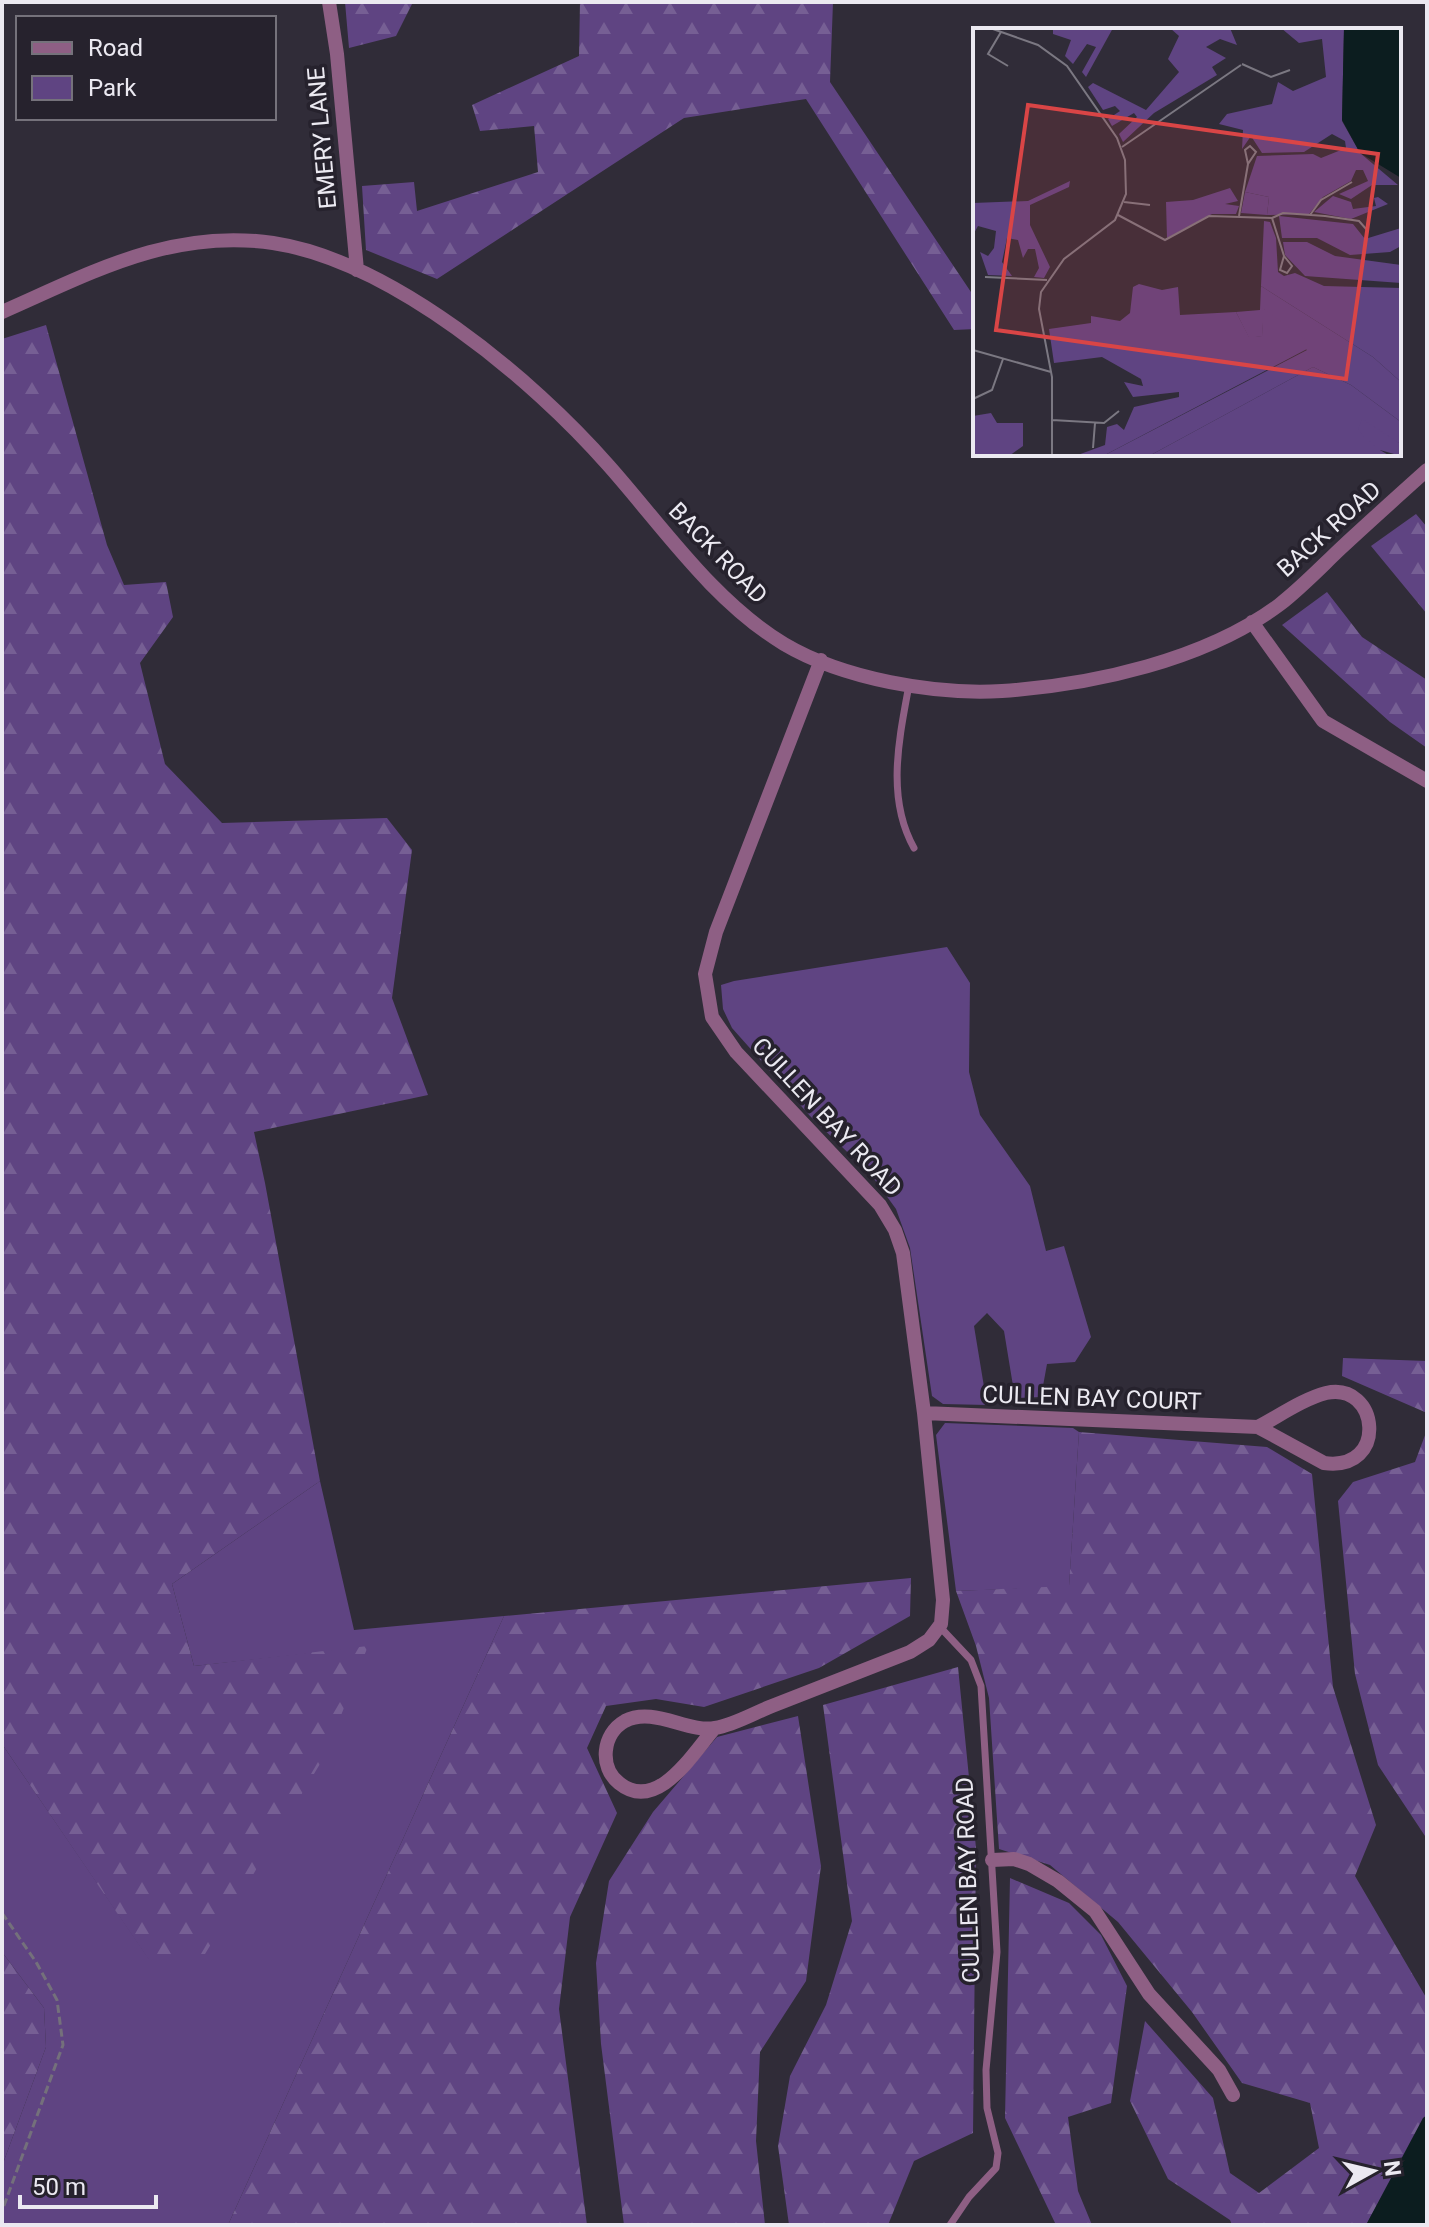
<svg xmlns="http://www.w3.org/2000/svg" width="1429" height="2227" viewBox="0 0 1429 2227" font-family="Roboto,sans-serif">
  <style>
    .green { fill: #5f4482 }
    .forest { fill: url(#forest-firs) }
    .water { fill: #0c1d1f }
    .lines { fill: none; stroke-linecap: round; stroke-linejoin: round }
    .path { stroke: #74707b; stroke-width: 3; stroke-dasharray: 8 4; stroke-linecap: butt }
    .lane { stroke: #8e5f84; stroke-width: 7 }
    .street { stroke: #8e5f84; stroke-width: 14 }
    .labels { text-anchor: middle; stroke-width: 7; stroke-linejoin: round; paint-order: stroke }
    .street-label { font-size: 24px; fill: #ebe9f1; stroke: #26222d }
    .inset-road { fill: none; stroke: #7b7882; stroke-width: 2 }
    .view { fill: #d94546; fill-opacity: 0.15; stroke: #d94546; stroke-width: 4 }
    .inset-edge { fill: none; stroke: #ebe9f1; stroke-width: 4 }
  </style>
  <defs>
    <pattern id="forest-firs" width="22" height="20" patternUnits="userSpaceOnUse" patternTransform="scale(2)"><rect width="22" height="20" fill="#5f4482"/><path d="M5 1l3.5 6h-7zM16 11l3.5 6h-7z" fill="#765f94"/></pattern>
  </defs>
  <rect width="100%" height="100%" fill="#302c38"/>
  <path class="green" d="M 947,947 L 970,983 L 969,1072 L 980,1115 L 1030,1186 L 1046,1251 L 1064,1246 L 1091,1337 L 1075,1362 L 1047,1364 L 1041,1397 L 1015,1398 L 1004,1331 L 987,1313 L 974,1326 L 987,1405 L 943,1404 L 932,1396 L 910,1248 L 896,1209 L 872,1176 L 810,1116 L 732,1028 L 723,1009 L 721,985 L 734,981 Z
    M 945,1423 L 1073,1428 L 1079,1432 L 1069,1587 L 956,1591 L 936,1435 Z
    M 320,1481 L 354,1630 L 504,1616 L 228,2225 L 2,2225 L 2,2166 L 46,2047 L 44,2008 L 2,1952 L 2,1744 L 149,1959 L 367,1647 L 194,1666 L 172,1584 Z"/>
  <path class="forest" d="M 345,2 L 413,2 L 396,36 L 349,48 Z
    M 580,2 L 833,2 L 830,82 L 975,298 L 975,329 L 954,330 L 806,99 L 684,118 L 437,279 L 366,250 L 362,186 L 414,182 L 417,211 L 538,172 L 534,126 L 480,131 L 472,105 L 579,56 Z
    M 46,325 L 107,545 L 124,585 L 166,582 L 173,617 L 140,663 L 165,764 L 222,823 L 387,818 L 412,850 L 392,998 L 428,1095 L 254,1132 L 265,1183 L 320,1481 L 172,1584 L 194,1666 L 368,1646 L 326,1754 L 205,1954 L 149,1960 L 2,1744 L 2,339 Z
    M 1416,514 L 1427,527 L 1427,614 L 1371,546 Z
    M 1327,592 L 1362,637 L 1427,680 L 1427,748 L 1390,722 L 1282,625 Z
    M 1343,1358 L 1427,1361 L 1427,1413 L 1342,1376 Z
    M 1427,1430 L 1427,1839 L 1378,1765 L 1355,1674 L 1338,1501 L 1353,1482 L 1415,1462 Z
    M 1079,1432 L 1267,1447 L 1312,1474 L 1333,1687 L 1376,1825 L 1355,1876 L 1427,1999 L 1427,2115 L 1366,2225 L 1232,2225 L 1230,2220 L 1168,2179 L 1130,2101 L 1145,2021 L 1213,2098 L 1230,2173 L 1259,2193 L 1319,2148 L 1310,2103 L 1242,2083 L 1192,2012 L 1118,1922 L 1050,1865 L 999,1849 L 989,1698 L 976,1646 L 956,1591 L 1069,1586 Z
    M 911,1578 L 910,1616 L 819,1668 L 704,1707 L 656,1699 L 606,1706 L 587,1748 L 617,1813 L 570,1917 L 559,2009 L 587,2225 L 228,2225 L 504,1616 Z
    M 958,1667 L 976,1848 L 973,2133 L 914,2161 L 888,2225 L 789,2225 L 778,2146 L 790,2076 L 826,2005 L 852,1921 L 823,1705 Z
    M 798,1716 L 821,1866 L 806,1981 L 760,2052 L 756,2141 L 765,2225 L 624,2225 L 601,2044 L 596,1963 L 609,1881 L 653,1812 L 717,1737 Z
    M 1010,1878 L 1069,1903 L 1101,1935 L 1127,1986 L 1111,2103 L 1068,2117 L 1078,2191 L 1092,2225 L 1056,2225 L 1005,2118 Z
    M 2,1952 L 44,2008 L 46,2047 L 2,2166 Z"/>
  <path class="water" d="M 1427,2115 L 1427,2225 L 1366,2225 L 1423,2118 Z"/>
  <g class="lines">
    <path class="path" d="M 2,1913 L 36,1962 L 57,2000 L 63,2045 L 2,2211"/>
    <path class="lane" d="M 909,685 C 899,739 886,798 914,848
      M 939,1626 L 971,1660 L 981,1686 L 997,1952 L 986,2070 L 987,2108 L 998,2153 L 996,2168 L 969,2197 L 950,2225"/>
    <path class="street" d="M 329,2 L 337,54 L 357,270
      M 2,312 C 91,273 171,228 273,243 C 391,261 532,378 609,466 C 663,527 713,601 784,644 C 843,679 935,695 1002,691 C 1093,685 1205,660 1279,605 C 1301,588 1320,568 1340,549 C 1369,522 1398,496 1427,470
      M 1252,622 L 1323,721 L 1427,781
      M 924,1413 L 1258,1427 L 1324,1463 C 1389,1472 1379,1381 1326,1393 C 1303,1399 1279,1416 1258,1427
      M 714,1729 C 693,1753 657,1814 619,1783 C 599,1767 602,1734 625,1721 C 653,1706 688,1733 715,1728 C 734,1725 754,1713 772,1706 C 818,1688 864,1670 910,1652 L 929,1640 L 941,1624 L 943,1600 L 924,1413 L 903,1253 L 895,1230 L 880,1205 L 736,1052 L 712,1017 L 705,974 L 716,932 L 821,660
      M 992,1860 L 1014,1859 L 1029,1864 L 1058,1881 L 1095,1911 L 1149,1994 L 1219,2070 L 1233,2095"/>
  </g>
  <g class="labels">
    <g class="street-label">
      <text transform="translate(322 138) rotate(-95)" y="8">EMERY LANE</text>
      <text transform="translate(1329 529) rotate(-42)" y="8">BACK ROAD</text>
      <text transform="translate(718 553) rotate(46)" y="8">BACK ROAD</text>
      <text transform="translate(827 1117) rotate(47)" y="8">CULLEN BAY ROAD</text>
      <text transform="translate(1092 1398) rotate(2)" y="8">CULLEN BAY COURT</text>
      <text transform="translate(968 1880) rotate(-92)" y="8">CULLEN BAY ROAD</text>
    </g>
  </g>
  <g transform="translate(973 28)">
    <rect width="428" height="428" fill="#302c38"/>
    <path d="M 257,160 L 265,173 L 252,176 L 266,178 L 263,186 L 239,186 L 194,210 L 193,174 L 220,172 ZM 272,164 L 296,169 L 294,187 L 268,185 ZM 288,258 L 400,329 L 428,354 L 428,394 L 378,357 L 340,339 L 176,428 L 130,428 L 334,322 L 291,281 L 289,308 L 276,310 L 263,284 L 287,282 Z" fill="#5f4482"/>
    <path d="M 80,0 L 140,0 L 113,49 L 109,44 L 123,19 L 114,16 L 100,36 L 92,28 L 98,12 L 80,6 ZM 197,0 L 257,0 L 264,17 L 247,11 L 233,19 L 253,30 L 239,39 L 244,47 L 181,85 L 150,114 L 146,106 L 164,89 L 161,85 L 139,98 L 135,91 L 147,83 L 142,78 L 130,82 L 115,59 L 120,55 L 173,82 L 206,44 L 195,31 L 206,8 ZM 308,0 L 371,0 L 369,93 L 387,125 L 425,157 L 399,157 L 378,171 L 366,166 L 395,153 L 390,142 L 383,142 L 378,153 L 350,169 L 336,186 L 294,187 L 296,169 L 272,164 L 284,128 L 340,126 L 348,130 L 373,120 L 372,113 L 359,106 L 331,124 L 289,125 L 278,108 L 269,121 L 270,102 L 246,96 L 254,86 L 299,76 L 305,54 L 320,63 L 353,49 L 349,11 L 326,15 ZM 97,153 L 96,159 L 57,177 L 57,197 L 77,239 L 71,250 L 61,249 L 66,240 L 62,221 L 55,221 L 50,230 L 45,212 L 34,210 L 29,234 L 39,248 L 15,247 L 7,224 L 15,228 L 21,220 L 23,203 L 5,198 L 0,207 L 0,175 L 55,173 ZM 360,168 L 378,174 L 380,181 L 403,178 L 401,170 L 405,169 L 415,176 L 378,191 L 341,184 ZM 306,188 L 380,196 L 392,211 L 428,200 L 428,218 L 417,224 L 377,227 L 344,210 L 309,210 ZM 291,193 L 297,194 L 303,210 L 305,244 L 311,248 L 322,245 L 351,258 L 428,260 L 428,354 L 400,329 L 288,258 ZM 310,214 L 334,214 L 362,228 L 428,237 L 428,255 L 332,248 L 312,227 ZM 166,256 L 189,262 L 205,259 L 207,287 L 263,284 L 276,309 L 289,308 L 290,280 L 335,313 L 334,321 L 130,428 L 102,428 L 132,417 L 134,399 L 144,396 L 151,402 L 161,379 L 206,369 L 206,364 L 160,369 L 151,354 L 170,358 L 168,351 L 129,329 L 81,335 L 76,301 L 118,295 L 118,288 L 147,293 L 157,285 L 160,259 ZM 340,339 L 378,357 L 428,394 L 428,416 L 407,406 L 407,422 L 417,428 L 176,428 ZM 18,385 L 24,395 L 50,395 L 50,418 L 36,428 L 0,428 L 0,388 Z" fill="#5f4482"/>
    <path d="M 389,391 L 428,416 L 428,428 L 407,422 L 391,409 L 385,401 Z" fill="#5f4482"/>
    <path d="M 371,0 L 427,0 L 428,150 L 387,125 L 369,92 Z" fill="#0c1d1f"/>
    <path class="inset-road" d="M 17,0 L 65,17 L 94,38 L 144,110 L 152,132 L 153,166 L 142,192 L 91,231 L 68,264 L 66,281 L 79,349 L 79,428M 28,4 L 15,26 L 35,38M 269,36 L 298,49 L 317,42M 149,119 L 268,37M 151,174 L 177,177M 145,187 L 192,212 L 236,188 L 299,190 L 311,228 L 307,242 L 314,245 L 319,238 L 311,228M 337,187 L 348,172 L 379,154M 266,188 L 275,136 L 283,124 L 277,118 L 272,122 L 275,136M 299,190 L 310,185 L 352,188 L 386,193 L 394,202M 12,249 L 74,252M 0,322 L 78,344M 0,371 L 19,362 L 30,331M 79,392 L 131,395 L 146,383M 120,420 L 122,395"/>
    <path class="view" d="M 55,77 L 405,126 L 373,351 L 23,302 Z"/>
    <rect width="428" height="428" class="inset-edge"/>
  </g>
  <rect width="1429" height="2227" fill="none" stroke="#ebe9f1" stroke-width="8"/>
  <rect x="16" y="16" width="260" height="104" fill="#26222d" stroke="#75727b" stroke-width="2"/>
  <rect x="32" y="42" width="40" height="12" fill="#8e5f84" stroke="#75727b" stroke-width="2"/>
  <text x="88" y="56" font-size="24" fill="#ebe9f1">Road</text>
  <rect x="32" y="76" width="40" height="24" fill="#5f4482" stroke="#75727b" stroke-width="2"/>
  <text x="88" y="96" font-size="24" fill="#ebe9f1">Park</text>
  <g transform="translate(1373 2171) rotate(82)" stroke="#26222d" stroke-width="6" paint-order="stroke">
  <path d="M0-6L14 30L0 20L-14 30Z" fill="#ebe9f1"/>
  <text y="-12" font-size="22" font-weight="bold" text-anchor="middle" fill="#ebe9f1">N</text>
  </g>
  <path d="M20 2195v12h136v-12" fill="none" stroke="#ebe9f1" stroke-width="4"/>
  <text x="32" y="2195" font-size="24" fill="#ebe9f1" stroke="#26222d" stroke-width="6" paint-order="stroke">50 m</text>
</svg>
